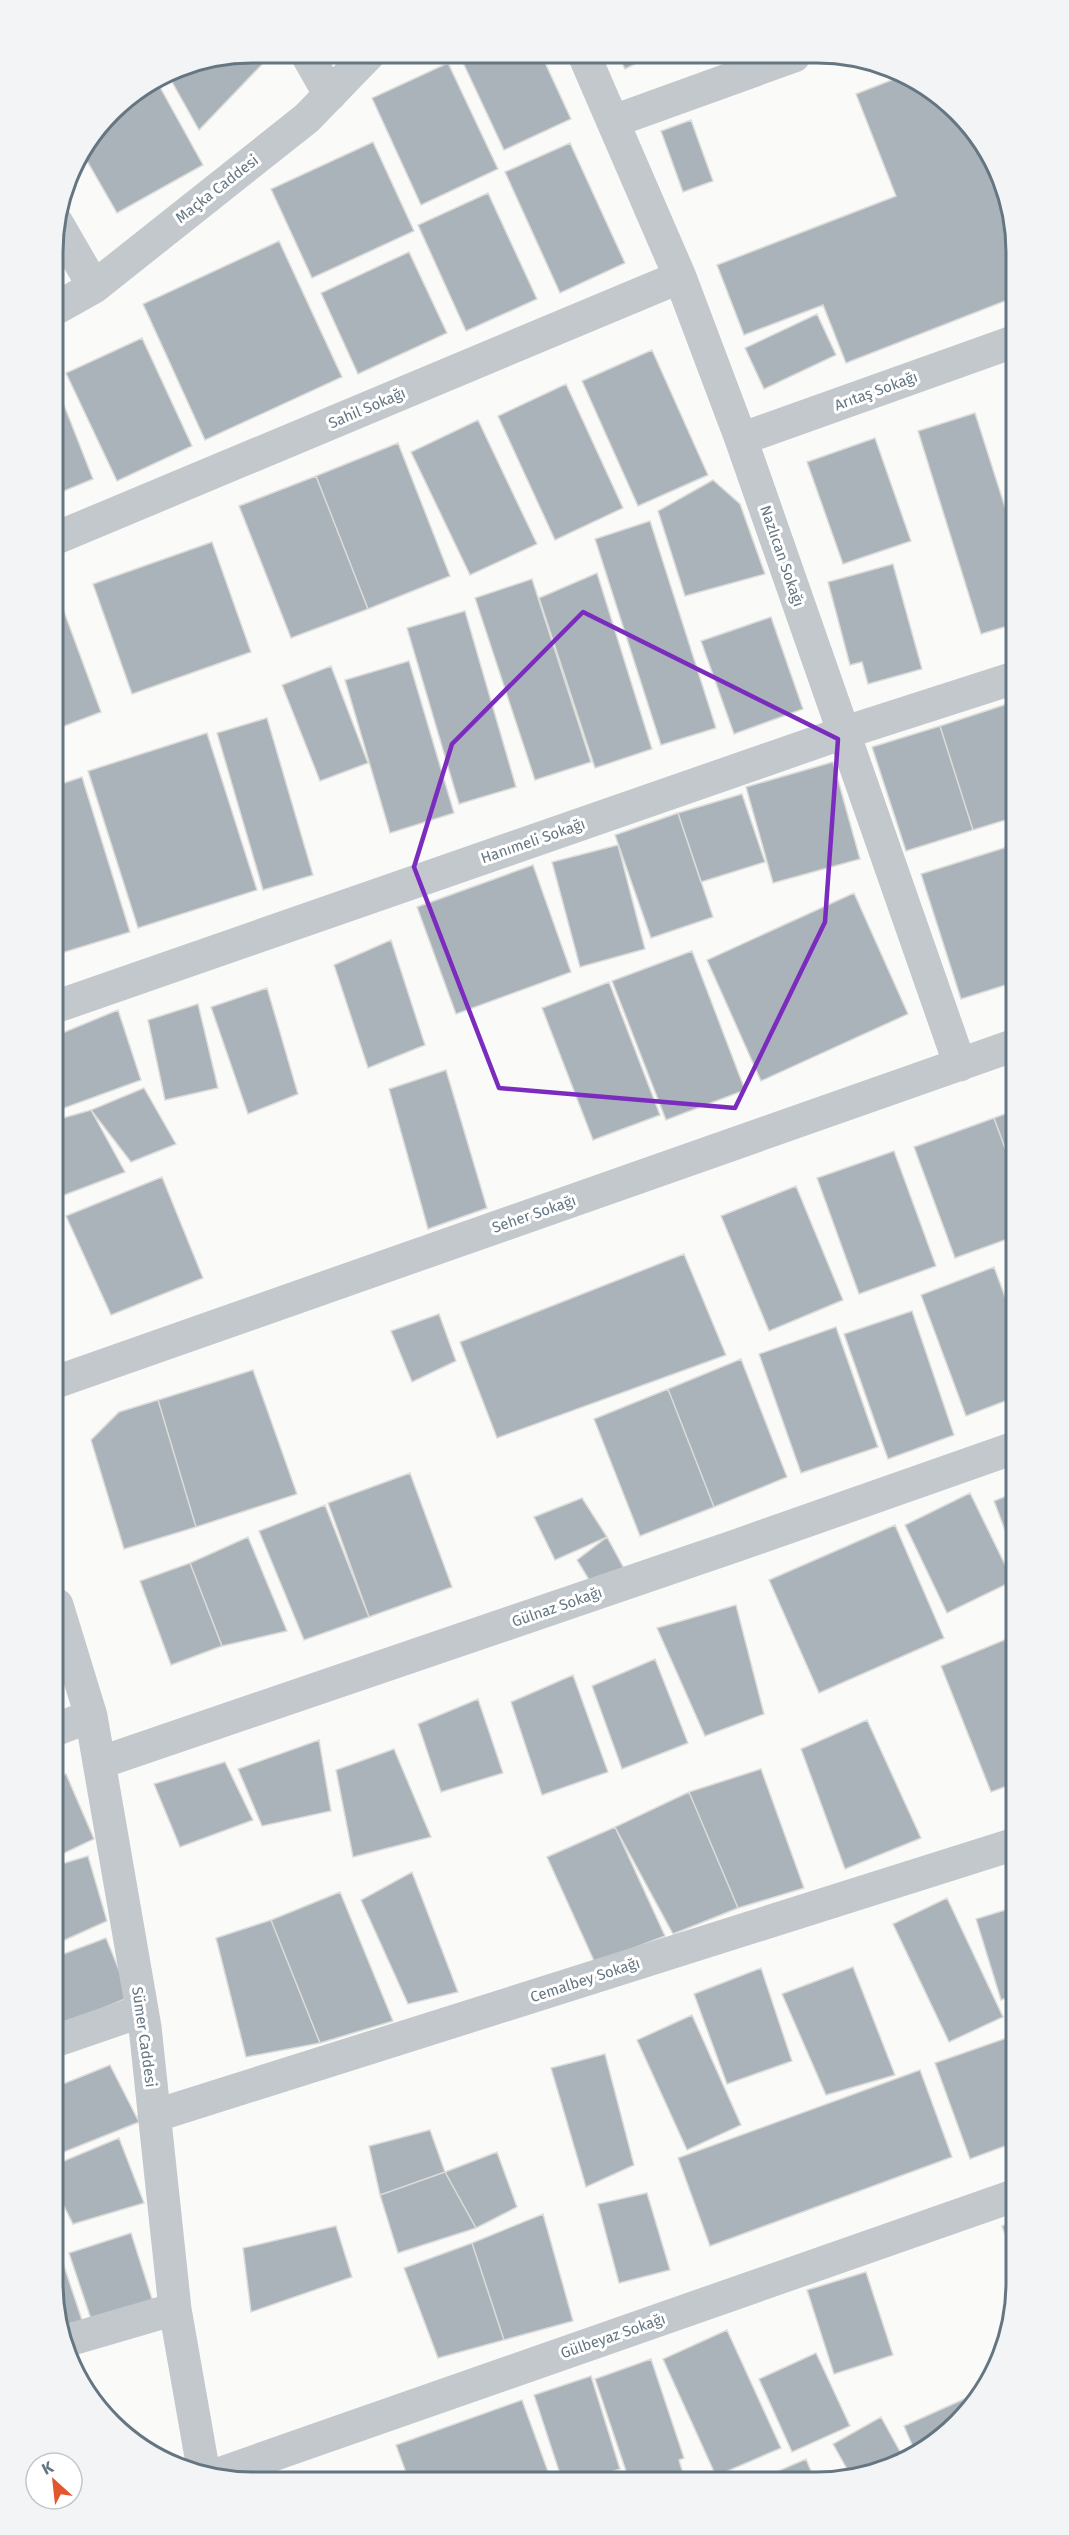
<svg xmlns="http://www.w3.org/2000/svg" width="1069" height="2535" viewBox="0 0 1069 2535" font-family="'Fira Sans',sans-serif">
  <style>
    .building { fill: #aab3b9; stroke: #dcdcda; stroke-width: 1.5 }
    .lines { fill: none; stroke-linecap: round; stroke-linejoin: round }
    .minor { stroke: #c3c8cc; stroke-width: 33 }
    .marked { fill: none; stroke: #7b2cbf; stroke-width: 4.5; stroke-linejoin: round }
    .labels { text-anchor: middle; stroke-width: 6; stroke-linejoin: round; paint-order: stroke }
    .street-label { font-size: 15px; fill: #657683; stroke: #fff }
    .rim { fill: none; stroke: #657683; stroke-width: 3 }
  </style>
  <rect width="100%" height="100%" fill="#fafaf8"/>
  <path class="building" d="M 252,53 L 272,54 L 199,130 L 167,73 L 176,68 Z
    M 459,54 L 541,54 L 571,119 L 504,150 Z
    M 618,55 L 653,55 L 625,69 Z
    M 448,63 L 498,169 L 421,205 L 372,98 Z
    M 907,74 L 958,111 L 1010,200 L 1010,299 L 846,363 L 823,305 L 744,335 L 717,265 L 896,196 L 856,94 Z
    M 156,80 L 203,165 L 117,213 L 82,152 L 120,102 Z
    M 691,120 L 713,181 L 683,192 L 661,131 Z
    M 373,142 L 414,231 L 312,278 L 271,189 Z
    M 570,143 L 625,263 L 560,293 L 505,172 Z
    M 488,193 L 537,299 L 466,331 L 418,225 Z
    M 279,241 L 342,377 L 205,440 L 143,304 Z
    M 409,252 L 447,333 L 358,374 L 321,293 Z
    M 817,314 L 836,355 L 764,389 L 745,348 Z
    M 142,338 L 192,446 L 117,481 L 66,373 Z
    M 652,350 L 708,475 L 638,506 L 582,381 Z
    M 53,377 L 93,479 L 54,495 Z
    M 566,384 L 623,508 L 555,540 L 498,416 Z
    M 975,413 L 1011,526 L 1011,625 L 981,634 L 918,431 Z
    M 478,420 L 537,544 L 470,575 L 411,452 Z
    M 875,438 L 911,541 L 843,564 L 807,462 Z
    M 398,443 L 450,576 L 368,609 L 316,476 Z
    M 316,476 L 368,609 L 291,638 L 239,506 Z
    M 713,480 L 740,504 L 765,574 L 685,596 L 658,511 Z
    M 650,521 L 716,728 L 661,745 L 595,539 Z
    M 212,542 L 251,652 L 132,694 L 93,584 Z
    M 893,564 L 922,669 L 868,684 L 862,662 L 850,665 L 828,582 Z
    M 597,573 L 652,749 L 595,768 L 539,598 Z
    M 532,579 L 591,762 L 535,780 L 475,598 Z
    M 59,598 L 101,712 L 54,730 L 54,600 Z
    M 465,611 L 516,787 L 459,804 L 407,628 Z
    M 771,617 L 803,709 L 734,734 L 701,641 Z
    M 409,661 L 454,813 L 390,833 L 345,680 Z
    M 331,666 L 368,763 L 320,781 L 282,685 Z
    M 1007,704 L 1011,718 L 1012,818 L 973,830 L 940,726 Z
    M 267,718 L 313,875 L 263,890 L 217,733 Z
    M 940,726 L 973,830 L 906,851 L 872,747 Z
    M 207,733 L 257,890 L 138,928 L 88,771 Z
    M 833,762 L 860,859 L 773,883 L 746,787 Z
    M 82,777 L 130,932 L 55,955 L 55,786 Z
    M 742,794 L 765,862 L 701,882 L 678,813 Z
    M 678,813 L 713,917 L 651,938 L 615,835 Z
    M 618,845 L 645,949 L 580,967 L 552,862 Z
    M 1007,847 L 1012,862 L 1012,983 L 961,999 L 921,874 Z
    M 533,865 L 571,972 L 456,1014 L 417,907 Z
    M 854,893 L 908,1014 L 761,1081 L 707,960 Z
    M 391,940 L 425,1045 L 368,1068 L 334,965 Z
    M 692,951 L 745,1090 L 666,1120 L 612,981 Z
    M 609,982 L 660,1115 L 593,1140 L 542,1008 Z
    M 267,988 L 298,1094 L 248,1114 L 211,1007 Z
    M 198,1004 L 218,1088 L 165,1100 L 148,1020 Z
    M 118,1010 L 141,1080 L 56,1111 L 55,1036 Z
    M 446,1070 L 487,1208 L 428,1229 L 389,1089 Z
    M 144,1088 L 176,1144 L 131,1162 L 91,1110 Z
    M 91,1110 L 125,1172 L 59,1197 L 56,1192 L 56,1120 Z
    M 1013,1111 L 1013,1170 L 994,1118 Z
    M 994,1118 L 1013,1170 L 1013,1237 L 955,1258 L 914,1147 Z
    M 894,1151 L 936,1266 L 859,1294 L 817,1178 Z
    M 162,1177 L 203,1278 L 111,1315 L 66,1216 Z
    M 796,1186 L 843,1300 L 769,1331 L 721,1216 Z
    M 684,1254 L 726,1355 L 497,1438 L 460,1342 Z
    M 994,1267 L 1013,1318 L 1013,1398 L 966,1416 L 921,1295 Z
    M 912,1311 L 954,1435 L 888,1459 L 844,1334 Z
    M 439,1314 L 456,1361 L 412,1382 L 391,1331 Z
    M 836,1327 L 878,1447 L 801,1473 L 759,1354 Z
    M 741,1359 L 787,1477 L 714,1507 L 668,1389 Z
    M 253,1370 L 297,1494 L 196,1527 L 158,1400 Z
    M 668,1389 L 714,1507 L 640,1536 L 594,1419 Z
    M 158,1400 L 196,1527 L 124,1549 L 91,1440 L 119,1412 Z
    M 410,1473 L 452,1587 L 369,1617 L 328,1503 Z
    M 970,1493 L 1013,1581 L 947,1613 L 905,1525 Z
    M 1014,1493 L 1014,1554 L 994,1501 Z
    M 582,1498 L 607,1537 L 555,1560 L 534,1517 Z
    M 325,1505 L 369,1617 L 304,1640 L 259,1531 Z
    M 895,1525 L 944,1638 L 819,1693 L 769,1580 Z
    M 248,1537 L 287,1631 L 222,1646 L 190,1563 Z
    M 607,1537 L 627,1574 L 591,1583 L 577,1560 Z
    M 190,1563 L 222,1646 L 171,1665 L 140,1581 Z
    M 736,1605 L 764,1714 L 705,1736 L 657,1628 Z
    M 1014,1636 L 1015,1783 L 991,1792 L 941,1666 Z
    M 655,1659 L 688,1743 L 622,1769 L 592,1686 Z
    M 573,1675 L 608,1772 L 542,1795 L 511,1702 Z
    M 478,1699 L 503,1773 L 441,1792 L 418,1724 Z
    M 867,1720 L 921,1838 L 845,1869 L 801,1749 Z
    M 319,1740 L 331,1811 L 262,1826 L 238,1769 Z
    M 394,1749 L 431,1837 L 353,1857 L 336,1770 Z
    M 225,1762 L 253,1820 L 180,1847 L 154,1784 Z
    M 761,1769 L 804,1888 L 738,1908 L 689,1792 Z
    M 66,1774 L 94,1839 L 58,1856 L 58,1777 Z
    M 689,1792 L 738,1908 L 673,1934 L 615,1827 Z
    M 615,1827 L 665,1936 L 595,1963 L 547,1857 Z
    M 88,1856 L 107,1921 L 58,1943 L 58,1865 Z
    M 412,1872 L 458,1992 L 408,2004 L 361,1900 Z
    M 340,1892 L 393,2021 L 320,2043 L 271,1920 Z
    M 947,1898 L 1003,2017 L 949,2042 L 893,1924 Z
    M 1015,1907 L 1015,1995 L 1001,2000 L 976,1919 Z
    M 271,1920 L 320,2043 L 246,2057 L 216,1938 Z
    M 106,1938 L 130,1997 L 58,2027 L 58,1956 Z
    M 853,1967 L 895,2075 L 826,2095 L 782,1994 Z
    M 761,1968 L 792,2061 L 727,2084 L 694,1994 Z
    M 692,2015 L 741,2125 L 687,2150 L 637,2040 Z
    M 1015,2035 L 1016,2142 L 970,2159 L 935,2063 Z
    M 605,2054 L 634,2165 L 586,2187 L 551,2068 Z
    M 110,2065 L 139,2122 L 59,2154 L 58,2086 Z
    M 920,2070 L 952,2157 L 710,2246 L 678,2158 Z
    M 430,2130 L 445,2172 L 380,2195 L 369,2146 Z
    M 119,2138 L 144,2203 L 73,2224 L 59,2196 L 59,2163 Z
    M 497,2152 L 517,2207 L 476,2228 L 445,2172 Z
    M 445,2172 L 476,2228 L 398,2253 L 380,2195 Z
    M 647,2193 L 670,2270 L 619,2283 L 598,2204 Z
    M 543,2214 L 573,2321 L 504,2340 L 472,2243 Z
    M 1016,2221 L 1016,2265 L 1002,2226 Z
    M 336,2226 L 352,2277 L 251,2312 L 243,2248 Z
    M 131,2233 L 153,2302 L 92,2322 L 69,2253 Z
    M 472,2243 L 504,2340 L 438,2358 L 404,2268 Z
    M 59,2251 L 84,2326 L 59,2332 Z
    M 866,2272 L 893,2355 L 834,2374 L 807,2290 Z
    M 727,2330 L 781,2448 L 716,2476 L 663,2359 Z
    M 816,2353 L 850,2426 L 792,2452 L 759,2379 Z
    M 651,2359 L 684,2458 L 679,2460 L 684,2477 L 628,2477 L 595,2379 Z
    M 591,2376 L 620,2469 L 596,2477 L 561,2477 L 534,2395 Z
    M 982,2391 L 975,2405 L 928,2449 L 916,2454 L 904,2426 Z
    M 522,2400 L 550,2477 L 408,2478 L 396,2445 Z
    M 881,2417 L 903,2457 L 869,2476 L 851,2476 L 833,2444 Z
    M 806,2459 L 813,2476 L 767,2476 Z"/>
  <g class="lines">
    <path class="minor" d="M 306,53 L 330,95
      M 584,55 L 680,277 L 741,439 L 960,1065
      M 614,121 L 794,56
      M 57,223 L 94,287
      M 53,310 L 94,287 L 307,118 L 370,53
      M 741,439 L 1010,343
      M 54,539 L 680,277
      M 55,1007 L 843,733 L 1011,679
      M 56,1382 L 1012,1046
      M 57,1605 L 91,1716 L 145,2027 L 175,2309 L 204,2474
      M 57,1729 L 91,1716
      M 99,1763 L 738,1545 L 1014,1448
      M 58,2040 L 142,2011
      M 154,2116 L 1015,1844
      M 62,2342 L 175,2309
      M 210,2477 L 1016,2195"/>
  </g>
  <path class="marked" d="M 583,612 L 838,739 L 825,922 L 735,1108 L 499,1088 L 414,867 L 452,744 Z"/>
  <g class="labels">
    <g class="street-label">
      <text transform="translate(217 189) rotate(-38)" y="5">Maçka Caddesi</text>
      <text transform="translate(876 391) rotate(-20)" y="5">Arıtaş Sokağı</text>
      <text transform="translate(367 408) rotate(-23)" y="5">Sahil Sokağı</text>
      <text transform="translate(782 556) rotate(71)" y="5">Nazlıcan Sokağı</text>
      <text transform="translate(533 841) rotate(-19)" y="5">Hanımeli Sokağı</text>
      <text transform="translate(534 1214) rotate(-19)" y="5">Seher Sokağı</text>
      <text transform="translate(557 1607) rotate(-19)" y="5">Gülnaz Sokağı</text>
      <text transform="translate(585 1980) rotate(-18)" y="5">Cemalbey Sokağı</text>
      <text transform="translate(144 2037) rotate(82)" y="5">Sümer Caddesi</text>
      <text transform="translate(613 2336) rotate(-19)" y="5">Gülbeyaz Sokağı</text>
    </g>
  </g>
  <path d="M0 0H1069V2535H0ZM252 63H817A189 189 0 0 1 1006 252V2283A189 189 0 0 1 817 2472H252A189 189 0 0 1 63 2283V252A189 189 0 0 1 252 63Z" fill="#f3f4f5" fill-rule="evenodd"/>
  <path class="rim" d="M252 63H817A189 189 0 0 1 1006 252V2283A189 189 0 0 1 817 2472H252A189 189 0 0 1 63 2283V252A189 189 0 0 1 252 63Z"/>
  <g transform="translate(54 2481) rotate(333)"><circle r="28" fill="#ffffff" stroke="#c1c8cd" stroke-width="1.5"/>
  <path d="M0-4.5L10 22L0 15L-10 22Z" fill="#e4572e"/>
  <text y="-9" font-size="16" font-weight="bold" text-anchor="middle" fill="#657683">K</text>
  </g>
</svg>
